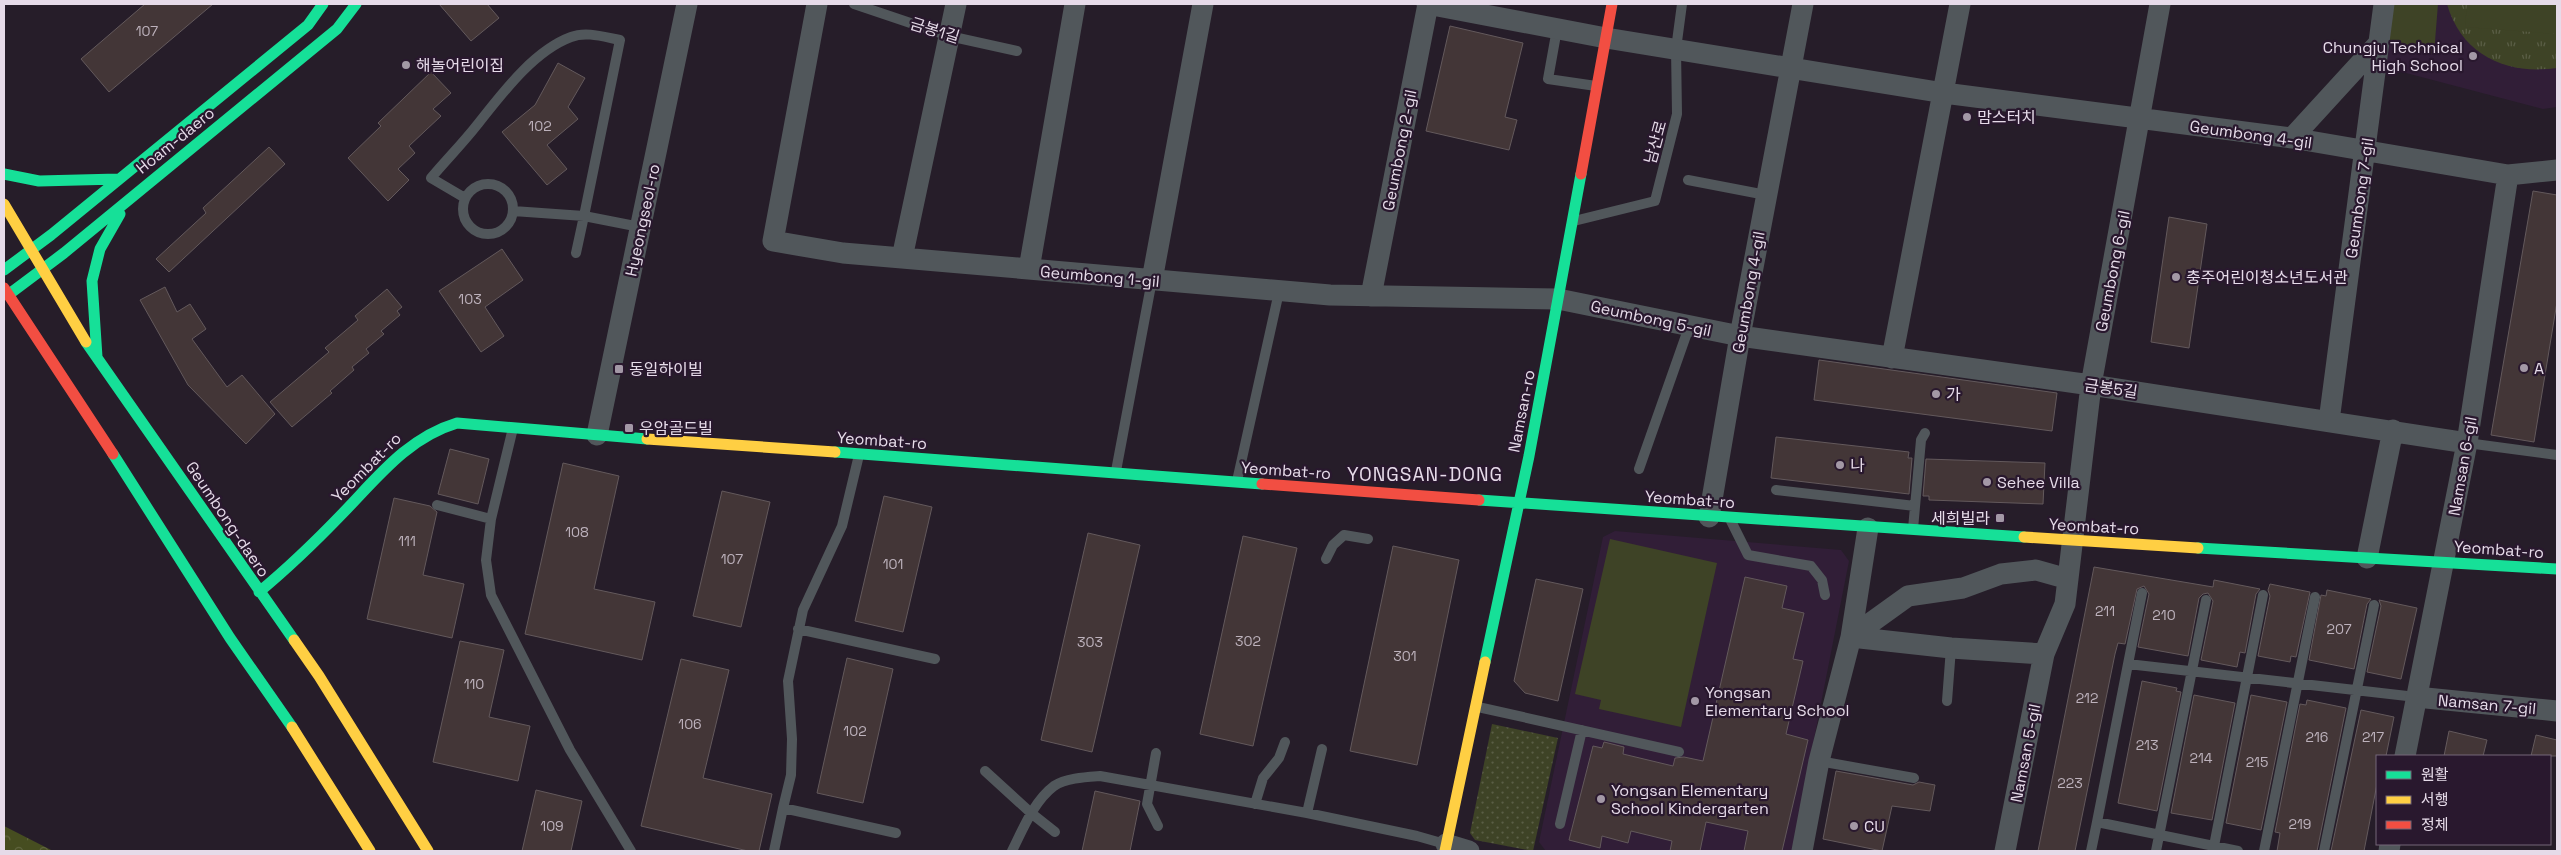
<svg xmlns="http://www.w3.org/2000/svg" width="2561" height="855" viewBox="0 0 2561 855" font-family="'Space Grotesk','Noto Sans KR',sans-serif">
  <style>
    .built { fill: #311e37 }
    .grass { fill: url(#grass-tufts) }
    .forest { fill: url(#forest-crowns) }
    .park { fill: url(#park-dots) }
    .garden { fill: #3e4326 }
    .building { fill: #433637; stroke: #63595c }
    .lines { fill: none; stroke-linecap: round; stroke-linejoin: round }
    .lane { stroke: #51575b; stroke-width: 10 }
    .street { stroke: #51575b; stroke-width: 21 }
    .fast { stroke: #16e098; stroke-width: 11 }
    .slow { stroke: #ffcf43; stroke-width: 11 }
    .jam { stroke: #f24e42; stroke-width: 11 }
    .poi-dot { fill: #a398a6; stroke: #29182e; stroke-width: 2 }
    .labels { text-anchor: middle; stroke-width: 4.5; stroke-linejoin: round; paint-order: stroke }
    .number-label { font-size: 14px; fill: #bdb2bc }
    .street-label { font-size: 16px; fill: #e6dbe9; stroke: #29182e }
    .poi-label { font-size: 16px; fill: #e6dbe9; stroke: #29182e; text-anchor: start }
    .quarter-label { font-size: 19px; letter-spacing: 1px; fill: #e6dbe9; stroke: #29182e }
  </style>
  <defs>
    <pattern id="grass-tufts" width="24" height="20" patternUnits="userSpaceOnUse" patternTransform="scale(1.25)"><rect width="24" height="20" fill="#3e4326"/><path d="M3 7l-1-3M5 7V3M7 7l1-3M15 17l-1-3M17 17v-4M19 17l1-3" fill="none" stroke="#5a5e46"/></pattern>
    <pattern id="forest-crowns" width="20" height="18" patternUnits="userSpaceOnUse" patternTransform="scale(1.25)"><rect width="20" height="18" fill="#464d20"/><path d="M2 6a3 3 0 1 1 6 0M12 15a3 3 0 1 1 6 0" fill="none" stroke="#616640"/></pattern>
    <pattern id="park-dots" width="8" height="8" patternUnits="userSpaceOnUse" patternTransform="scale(1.25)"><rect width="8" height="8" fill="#3e4326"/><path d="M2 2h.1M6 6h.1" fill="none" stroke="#5a5e46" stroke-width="1.8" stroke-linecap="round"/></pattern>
  </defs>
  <rect width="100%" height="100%" fill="#261d29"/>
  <path class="built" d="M 2390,4 L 2557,4 L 2557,107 L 2543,109 L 2387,68 Z
    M 1615,531 L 1841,550 L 1849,561 L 1792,851 L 1550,851 L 1545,850 L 1539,842 L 1603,537 Z"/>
  <path class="grass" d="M 2447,4 L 2557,4 L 2557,68 C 2507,75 2462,56 2447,4 Z"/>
  <path class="forest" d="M 4,826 L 53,851 L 4,851 Z"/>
  <path class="park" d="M 1492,724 L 1558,738 L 1533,851 L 1475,840 L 1470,833 Z"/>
  <path class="garden" d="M 2390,4 L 2438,4 L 2434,54 L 2389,43 Z
    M 2467,4 L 2557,4 L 2557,34 L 2465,27 Z
    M 1610,539 L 1717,563 L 1681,727 L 1599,709 L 1601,700 L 1575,694 Z"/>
  <path class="building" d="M 145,4 L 213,4 L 109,92 L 81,59 Z
    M 439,4 L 487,4 L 499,18 L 471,41 Z
    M 1450,26 L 1523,43 L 1505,117 L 1517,120 L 1509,150 L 1426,131 Z
    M 558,63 L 585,78 L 568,107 L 578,119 L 547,145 L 567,169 L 547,185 L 502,132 L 535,105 Z
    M 431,72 L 451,93 L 433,109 L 441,116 L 409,146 L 415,153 L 398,169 L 409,180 L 388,201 L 348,158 L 381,126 L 378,123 Z
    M 269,147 L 285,164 L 169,272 L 156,259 L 206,213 L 203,208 Z
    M 2533,191 L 2557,195 L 2557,302 L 2534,442 L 2491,435 Z
    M 2169,217 L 2207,224 L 2189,348 L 2151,342 Z
    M 502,249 L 523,280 L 485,307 L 504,336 L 481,352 L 439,291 Z
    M 165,287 L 177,312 L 190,304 L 206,329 L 192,339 L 227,387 L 242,375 L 275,414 L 246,444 L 188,385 L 140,300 Z
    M 387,289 L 402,307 L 397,311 L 400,315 L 381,331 L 384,334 L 366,349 L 369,353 L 352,367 L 354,370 L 330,391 L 332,393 L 292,427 L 270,402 L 329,352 L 325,348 L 358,320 L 355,316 Z
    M 1819,360 L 2057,393 L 2052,431 L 1814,400 Z
    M 1776,437 L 1909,452 L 1908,458 L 1912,458 L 1909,494 L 1771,478 Z
    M 450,449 L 489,459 L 478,504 L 438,494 Z
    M 1926,459 L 2045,463 L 2043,504 L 1929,500 L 1929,496 L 1923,496 Z
    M 563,463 L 619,476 L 594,589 L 655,602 L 642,660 L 525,634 Z
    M 722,491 L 770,502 L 741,627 L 693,616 Z
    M 884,496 L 932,507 L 903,632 L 855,621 Z
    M 394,498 L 430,506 L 437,512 L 423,575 L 464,584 L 452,638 L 367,619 Z
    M 1088,533 L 1140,545 L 1092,752 L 1041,740 Z
    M 1243,536 L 1297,548 L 1253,746 L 1200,734 Z
    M 1393,546 L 1459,560 L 1417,765 L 1350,751 Z
    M 2094,567 L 2213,587 L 2214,580 L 2260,589 L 2256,594 L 2245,653 L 2240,652 L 2237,667 L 2201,660 L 2213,601 L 2208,593 L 2203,594 L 2199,598 L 2188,656 L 2138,647 L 2149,594 L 2144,586 L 2137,589 L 2125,644 L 2118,643 L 2115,654 L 2075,851 L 2038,851 Z
    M 1745,577 L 1787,586 L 1782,608 L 1804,613 L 1793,659 L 1803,661 L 1786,734 L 1808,740 L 1782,851 L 1744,851 L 1748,831 L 1706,822 L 1700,851 L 1670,851 L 1672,841 L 1631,831 L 1628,843 L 1602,836 L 1600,848 L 1569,840 L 1593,746 L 1602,748 L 1604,742 L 1624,747 L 1623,754 L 1673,766 L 1675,758 L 1684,757 L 1703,761 Z
    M 1536,579 L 1583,589 L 1558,701 L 1525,693 L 1514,681 Z
    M 2270,584 L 2310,592 L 2296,657 L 2291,656 L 2290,662 L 2258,656 L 2270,596 L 2268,590 Z
    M 2327,590 L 2371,599 L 2367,604 L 2354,669 L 2309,660 L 2321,595 L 2326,596 Z
    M 2379,600 L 2417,608 L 2401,679 L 2367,672 L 2381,606 Z
    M 460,641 L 504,650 L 489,717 L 530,726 L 518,781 L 433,762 Z
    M 847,658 L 893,669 L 863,803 L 817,793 Z
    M 681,659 L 729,670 L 703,778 L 772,794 L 759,851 L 748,851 L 641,826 Z
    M 2142,681 L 2177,688 L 2176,691 L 2181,692 L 2157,811 L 2118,803 Z
    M 2194,695 L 2235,703 L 2212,820 L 2171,813 Z
    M 2251,695 L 2287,702 L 2261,830 L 2226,823 Z
    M 2307,700 L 2346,708 L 2317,851 L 2277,851 L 2280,833 L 2275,832 L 2300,704 L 2306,705 Z
    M 2361,710 L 2394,717 L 2386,756 L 2377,756 L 2377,784 L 2364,851 L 2331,851 Z
    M 2449,731 L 2487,740 L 2483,756 L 2444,756 Z
    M 2536,735 L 2557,740 L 2557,756 L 2531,756 Z
    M 1836,771 L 1913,785 L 1919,782 L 1935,785 L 1930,811 L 1892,806 L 1882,851 L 1823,839 Z
    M 536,790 L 582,801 L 571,851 L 522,851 Z
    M 1095,791 L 1140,801 L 1130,851 L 1082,851 Z"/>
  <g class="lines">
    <path class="lane" d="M 854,4 L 949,36 L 1017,51
      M 1557,29 L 1548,79 L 1596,86
      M 1688,180 L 1766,195
      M463 209a25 25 0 1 1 50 0a25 25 0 1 1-50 0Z
      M 465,198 L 431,178 C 446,160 463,143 477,125 C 501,95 533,51 571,37 C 586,31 604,37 620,40 L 584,216 L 640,227
      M 513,211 L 584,216 L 576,253
      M 1574,221 L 1655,201 L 1677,114 L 1676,49 L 1682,4
      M 2467,443 L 2557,455
      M 1639,469 L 1689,327
      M 1116,471 L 1152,280
      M 1237,481 L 1279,292
      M 1776,490 L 1915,506
      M 437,505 L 491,519 L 513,428
      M 491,519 L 486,560 L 491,595 L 570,750 L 631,851
      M 1731,521 L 1748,555 L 1811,566 L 1822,580 L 1825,595
      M 1913,529 L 1921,440 L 1925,433
      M 1326,559 L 1333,545 L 1344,535 L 1368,539
      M 798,629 L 935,659
      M 2128,664 L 2142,593
      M 1947,701 L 1951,648
      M 1478,707 L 1679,752
      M 1156,753 L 1147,804 L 1158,826
      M 1819,761 L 1914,778
      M 985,771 L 1031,813 L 1055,832
      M 1255,804 L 1263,778 L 1279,758 L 1285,742
      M 783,808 L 791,775 L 792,739 L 788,681 L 803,610 L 842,526 L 859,455
      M 1307,813 L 1322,749
      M 1560,824 L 1582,730
      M 774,851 L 783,808 L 896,833
      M 1012,851 C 1023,829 1034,801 1054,786 C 1066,778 1087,777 1100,776 L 1307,813 L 1417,836 L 1445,844
      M 2091,851 L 2097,822
      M 2156,851 L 2206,600
      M 2213,851 L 2263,595
      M 2238,851 L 2097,822 L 2128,664 L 2416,697
      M 2264,851 L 2315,597
      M 2324,851 L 2374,605"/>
    <path class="street" d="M 817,4 L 773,241 L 843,253 L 902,258
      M 956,4 L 902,258 L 1330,295 L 1558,299 L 1740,336 L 2091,385 L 2467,443
      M 1427,4 L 1606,38 L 1944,93 L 2292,138 L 2508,175 L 2557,170
      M 2292,138 L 2378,44
      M 1029,269 L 1075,4
      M 1152,280 L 1203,4
      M 1371,296 L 1428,4
      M 1892,358 L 1960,4
      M 2329,421 L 2384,4
      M 597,435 L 687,4
      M 1709,517 L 1740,336 L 1803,4
      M 2367,558 L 2393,430
      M 1851,637 L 1908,596 L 1963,588 L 2001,574 L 2036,570 L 2068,579
      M 1851,637 L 1951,648 L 2044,654
      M 2416,697 L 2557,711
      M 2405,756 L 2467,443 L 2508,175
      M 1446,844 L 1469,851
      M 1802,851 L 1819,761 L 1851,637 L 1868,528
      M 2005,851 L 2044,654 L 2065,604 L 2091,385 L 2160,4
      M 2389,851 L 2390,844"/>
    <path class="fast" d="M 4,174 L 39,181 L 118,179
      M 4,270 L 51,235 L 308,25 L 323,4
      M 8,295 L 64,253 L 337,29 L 356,4
      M 86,342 L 294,640
      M 97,357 L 92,281 L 100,249 L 120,214
      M 835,452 L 1262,484
      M 113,454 L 230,638 L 292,727
      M 1479,500 L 2024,537
      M 2198,548 L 2557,569
      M 259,592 C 288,568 316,541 342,514 C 377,478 407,438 457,423 L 647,439
      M 1485,662 L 1529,456 L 1581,174"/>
    <path class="slow" d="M 4,204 L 86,342
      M 647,439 L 835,452
      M 2024,537 L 2198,548
      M 294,640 L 319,676 L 428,851
      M 292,727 L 370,851
      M 1445,851 L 1485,662"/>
    <path class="jam" d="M 1581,174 L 1612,4
      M 4,288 L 113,454
      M 1262,484 L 1479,500"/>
  </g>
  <g class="poi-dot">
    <circle cx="2473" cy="56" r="5"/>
    <circle cx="406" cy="65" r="5"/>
    <circle cx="1967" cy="117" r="5"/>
    <circle cx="2176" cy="277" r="5"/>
    <circle cx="2524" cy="368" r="5"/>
    <rect x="614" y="364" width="10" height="10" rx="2.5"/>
    <circle cx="1936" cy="394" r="5"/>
    <rect x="624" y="423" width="10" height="10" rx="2.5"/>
    <circle cx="1840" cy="465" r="5"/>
    <circle cx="1987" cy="482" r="5"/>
    <rect x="1995" y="513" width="10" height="10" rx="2.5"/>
    <circle cx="1695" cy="701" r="5"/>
    <circle cx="1601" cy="799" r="5"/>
    <circle cx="1854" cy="826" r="5"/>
  </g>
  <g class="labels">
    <g class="number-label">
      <text x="147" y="36">107</text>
      <text x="540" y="131">102</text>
      <text x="470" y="304">103</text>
      <text x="577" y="537">108</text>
      <text x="407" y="546">111</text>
      <text x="732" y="564">107</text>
      <text x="893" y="569">101</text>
      <text x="2105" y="616">211</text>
      <text x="2164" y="620">210</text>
      <text x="2339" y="634">207</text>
      <text x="1248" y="646">302</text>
      <text x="1090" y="647">303</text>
      <text x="1405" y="661">301</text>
      <text x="474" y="689">110</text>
      <text x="2087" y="703">212</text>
      <text x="690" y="729">106</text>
      <text x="855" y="736">102</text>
      <text x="2317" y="742">216</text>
      <text x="2373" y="742">217</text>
      <text x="2147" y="750">213</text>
      <text x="2201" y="763">214</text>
      <text x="2257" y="767">215</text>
      <text x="2070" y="788">223</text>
      <text x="2300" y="829">219</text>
      <text x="552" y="831">109</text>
    </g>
    <g class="street-label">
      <text transform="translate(935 30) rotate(17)" y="6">금봉1길</text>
      <text transform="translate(2251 134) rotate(8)" y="6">Geumbong 4-gil</text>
      <text transform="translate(175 140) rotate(-39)" y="6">Hoam-daero</text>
      <text transform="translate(1655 142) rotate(-75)" y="6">남산로</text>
      <text transform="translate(1399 150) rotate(-79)" y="6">Geumbong 2-gil</text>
      <text transform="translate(2359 198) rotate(-82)" y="6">Geumbong 7-gil</text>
      <text transform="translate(642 220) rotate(-78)" y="6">Hyeongseol-ro</text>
      <text transform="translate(2112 271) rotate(-79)" y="6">Geumbong 6-gil</text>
      <text transform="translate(1100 276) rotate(5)" y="6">Geumbong 1-gil</text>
      <text transform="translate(1748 292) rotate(-80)" y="6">Geumbong 4-gil</text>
      <text transform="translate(1651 318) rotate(12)" y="6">Geumbong 5-gil</text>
      <text transform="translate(2111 388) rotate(8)" y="6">금봉5길</text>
      <text transform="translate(1521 411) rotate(-79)" y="6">Namsan-ro</text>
      <text transform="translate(882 440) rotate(4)" y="6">Yeombat-ro</text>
      <text transform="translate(2462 466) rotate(-80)" y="6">Namsan 6-gil</text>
      <text transform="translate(366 467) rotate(-45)" y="6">Yeombat-ro</text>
      <text transform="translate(1286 470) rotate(4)" y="6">Yeombat-ro</text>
      <text transform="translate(1690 499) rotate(4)" y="6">Yeombat-ro</text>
      <text transform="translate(228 519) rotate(56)" y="6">Geumbong-daero</text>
      <text transform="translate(2094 526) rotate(3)" y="6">Yeombat-ro</text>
      <text transform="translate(2499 549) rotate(4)" y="6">Yeombat-ro</text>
      <text transform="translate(2487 704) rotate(5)" y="6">Namsan 7-gil</text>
      <text transform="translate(2025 753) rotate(-79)" y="6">Namsan 5-gil</text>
    </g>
    <g class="poi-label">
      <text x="2463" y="53" text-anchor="end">Chungju Technical<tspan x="2463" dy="18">High School</tspan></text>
      <text x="416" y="71">해놀어린이집</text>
      <text x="1977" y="123">맘스터치</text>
      <text x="2186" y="283">충주어린이청소년도서관</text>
      <text x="2534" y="374">A</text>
      <text x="629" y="375">동일하이빌</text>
      <text x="1946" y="400">가</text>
      <text x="639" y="434">우암골드빌</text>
      <text x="1850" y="471">나</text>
      <text x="1997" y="488">Sehee Villa</text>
      <text x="1990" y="524" text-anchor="end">세희빌라</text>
      <text x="1705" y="698">Yongsan<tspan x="1705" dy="18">Elementary School</tspan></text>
      <text x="1611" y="796">Yongsan Elementary<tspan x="1611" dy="18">School Kindergarten</tspan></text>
      <text x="1864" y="832">CU</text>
    </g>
    <g class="quarter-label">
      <text x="1425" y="481">YONGSAN-DONG</text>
    </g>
  </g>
  <rect width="2561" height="855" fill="none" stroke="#e6dbe9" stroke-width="10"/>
  <rect x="2376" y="755" width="175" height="90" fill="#29182e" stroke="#756679"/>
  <rect x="2386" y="771" width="25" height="8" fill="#16e098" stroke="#756679"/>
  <text x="2421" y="780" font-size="15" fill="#e6dbe9">원활</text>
  <rect x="2386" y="796" width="25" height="8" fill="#ffcf43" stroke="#756679"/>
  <text x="2421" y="805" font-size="15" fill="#e6dbe9">서행</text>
  <rect x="2386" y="821" width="25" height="8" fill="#f24e42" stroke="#756679"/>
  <text x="2421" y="830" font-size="15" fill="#e6dbe9">정체</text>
</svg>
